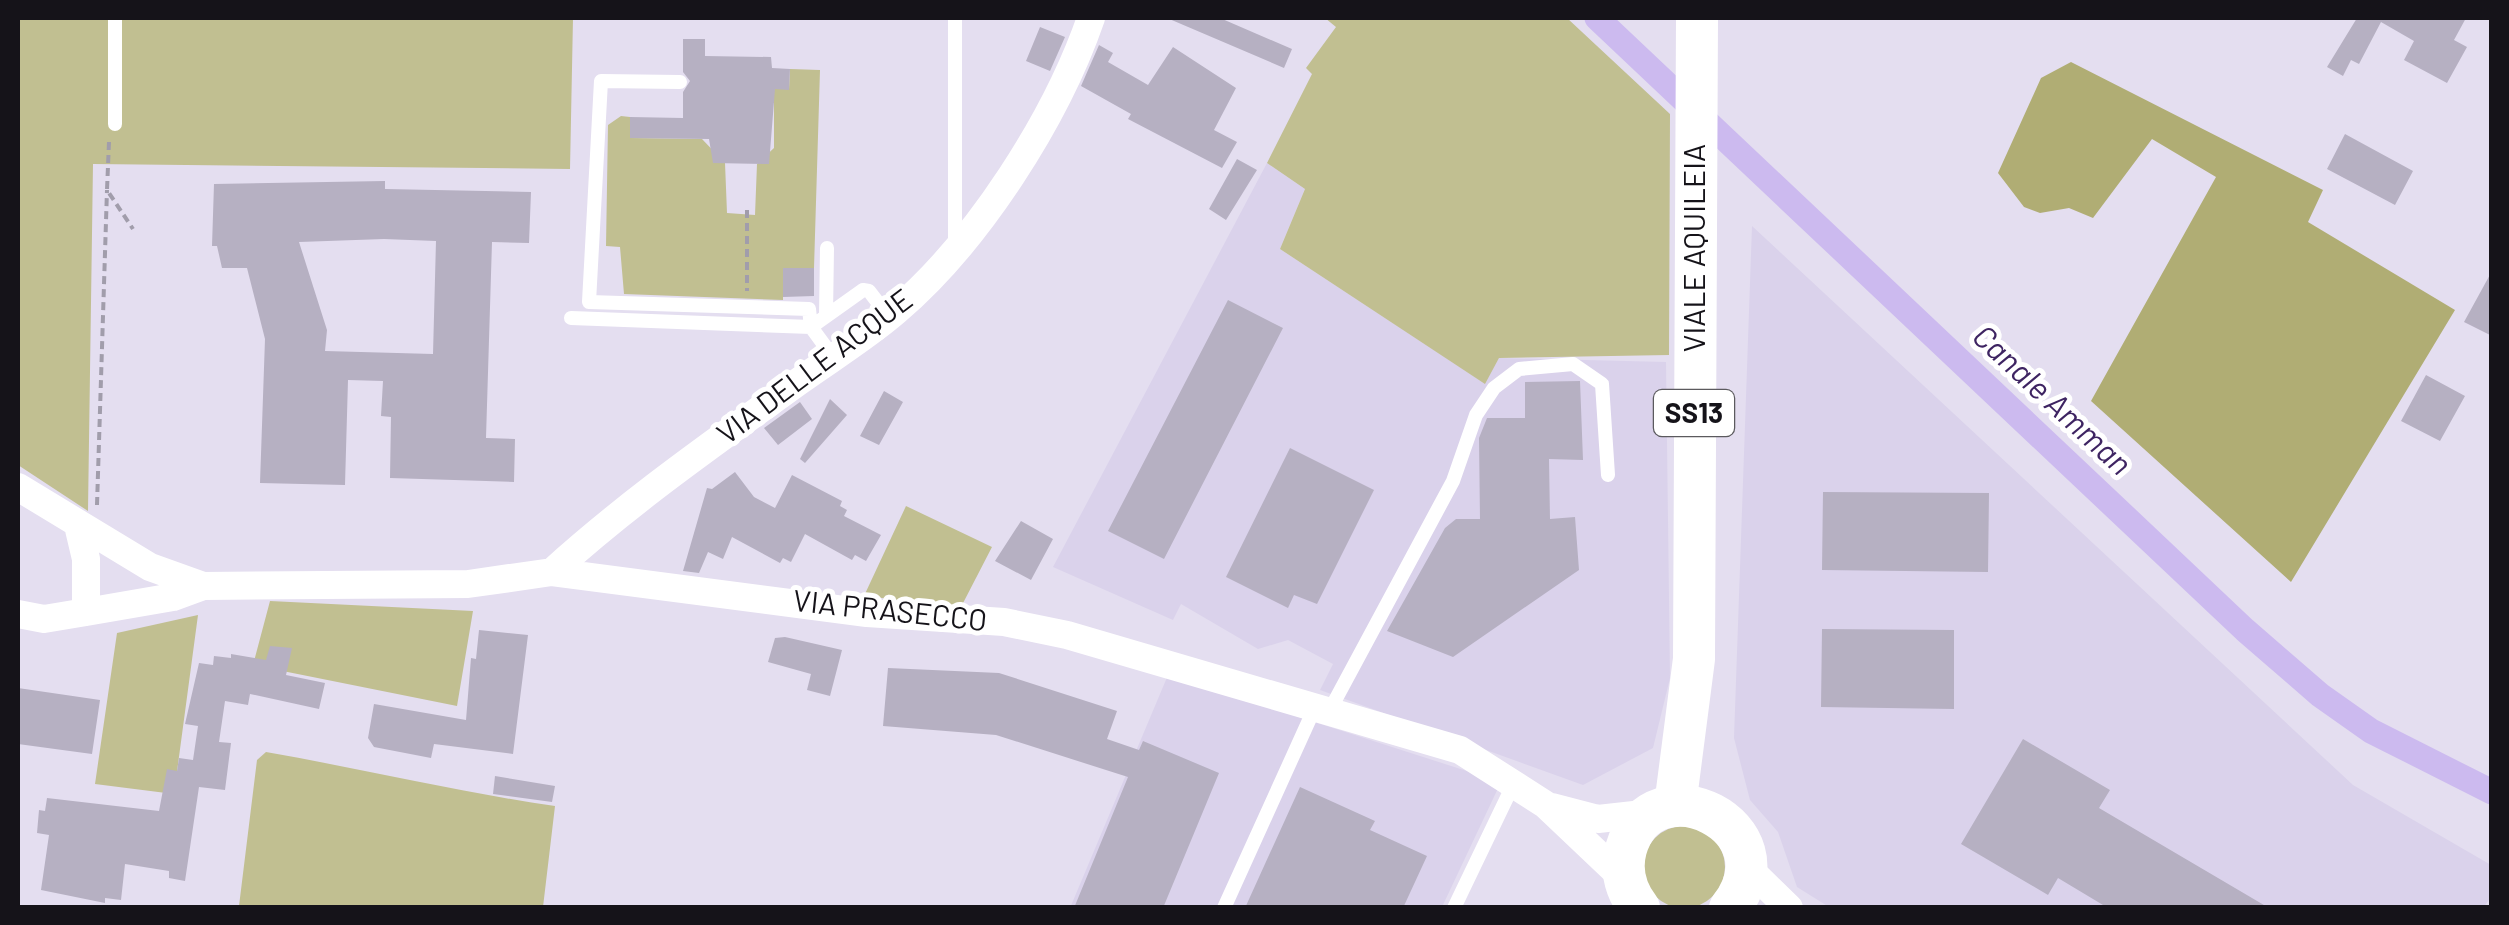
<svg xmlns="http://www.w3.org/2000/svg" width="2509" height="925" viewBox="0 0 2509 925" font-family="Barlow,sans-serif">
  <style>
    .built { fill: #dad2eb }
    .green { fill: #c1bf91 }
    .forest { fill: #b0ad74 }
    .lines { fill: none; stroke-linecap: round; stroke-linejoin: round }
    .canal { stroke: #ccbaef; stroke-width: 25 }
    .building { fill: #b6b0c2; fill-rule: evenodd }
    .path { stroke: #a19dab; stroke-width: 4; stroke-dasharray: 8 5; stroke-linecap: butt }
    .service { stroke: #fff; stroke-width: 14 }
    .minor { stroke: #fff; stroke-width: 28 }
    .primary { stroke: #fff; stroke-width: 42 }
    .labels { text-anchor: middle; stroke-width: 10; stroke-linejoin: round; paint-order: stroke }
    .shield { fill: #fff; stroke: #5b5a5e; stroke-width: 2.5 }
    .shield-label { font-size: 28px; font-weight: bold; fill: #151319 }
    .street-label { font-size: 30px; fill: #151319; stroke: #fff }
    .water-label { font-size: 32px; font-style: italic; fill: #3e2462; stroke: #fff }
  </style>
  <rect width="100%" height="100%" fill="#e4def0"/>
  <path class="built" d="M 1267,163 L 1305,189 L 1280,249 L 1484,383 L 1499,358 L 1666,362 L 1670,678 L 1653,748 L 1583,785 L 1320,690 L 1333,664 L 1288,640 L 1258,649 L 1181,604 L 1173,620 L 1053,567 Z
    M 1752,226 L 2353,785 L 2491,865 L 2491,897 L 2483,908 L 1829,907 L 1797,887 L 1778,832 L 1750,800 L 1734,738 Z
    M 1168,675 L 1501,782 L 1442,907 L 1070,908 Z"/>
  <path class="green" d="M 18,18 L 573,18 L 570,169 L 93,164 L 88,511 L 18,465 Z
    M 1325,18 L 1567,18 L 1670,114 L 1669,355 L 1499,358 L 1485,384 L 1280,249 L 1305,189 L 1267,163 L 1312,74 L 1306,68 L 1336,27 Z
    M 790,69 L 820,70 L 814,268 L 783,268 L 783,300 L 624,294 L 620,247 L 606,246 L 608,125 L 621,116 L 630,117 L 631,138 L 702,139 L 725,163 L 727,213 L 755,215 L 757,164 L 774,148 L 774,103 L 768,102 L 767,89 L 789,89 Z
    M 906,506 L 992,547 L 961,607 L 864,596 Z
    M 270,601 L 473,611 L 457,706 L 253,665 Z
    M 198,615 L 174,794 L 95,784 L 117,633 Z
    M 266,752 C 363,769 458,792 555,806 L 543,907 L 239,906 L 257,760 Z
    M1643 867a41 41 0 1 1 82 0a41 41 0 1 1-82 0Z"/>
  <path class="forest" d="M 2071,62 L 2323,190 L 2308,222 L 2455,310 L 2291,582 L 2091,401 L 2216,177 L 2152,139 L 2093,218 L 2069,208 L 2040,213 L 2024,207 L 1998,173 L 2041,78 Z"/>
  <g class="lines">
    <path class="canal" d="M 1597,18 L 2245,630 L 2320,695 L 2371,731 L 2492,792"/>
  </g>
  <path class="building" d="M 1167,18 L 1220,18 L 1292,49 L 1284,68 Z
    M 2357,18 L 2466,18 L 2454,40 L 2467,47 L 2447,83 L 2404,60 L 2414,41 L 2381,22 L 2359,64 L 2351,60 L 2343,76 L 2327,67 Z
    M 1040,27 L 1065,37 L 1050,71 L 1026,61 Z
    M 683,39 L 705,39 L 705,56 L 771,57 L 772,68 L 790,69 L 789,90 L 775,89 L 769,164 L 713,163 L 709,139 L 630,138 L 630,117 L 683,118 L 683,92 L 690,81 L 683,72 Z
    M 1099,45 L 1113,53 L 1108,62 L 1148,85 L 1173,47 L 1236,88 L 1214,130 L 1237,142 L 1222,168 L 1128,119 L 1131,114 L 1081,86 Z
    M 2345,134 L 2413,171 L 2395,205 L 2327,169 Z
    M 1237,159 L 1257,170 L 1226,220 L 1209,209 Z
    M 385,181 L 385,189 L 531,192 L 529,243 L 492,242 L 486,438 L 515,439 L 514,482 L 390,478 L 391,417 L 381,416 L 383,381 L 348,380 L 345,485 L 260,483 L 265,339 L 247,268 L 222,268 L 217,246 L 212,246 L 214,184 ZM 384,239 L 436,241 L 433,354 L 325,351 L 327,330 L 299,242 Z
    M 783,268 L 814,268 L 814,296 L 783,297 Z
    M 2492,271 L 2492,336 L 2464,322 Z
    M 1228,300 L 1283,328 L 1164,559 L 1108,531 Z
    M 2426,375 L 2465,396 L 2440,441 L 2401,421 Z
    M 1580,381 L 1583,460 L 1549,459 L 1550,519 L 1575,517 L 1579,570 L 1453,657 L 1387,631 L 1445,528 L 1456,519 L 1480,519 L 1479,438 L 1487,418 L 1525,418 L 1525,382 Z
    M 884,391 L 903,402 L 879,445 L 860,436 Z
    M 830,399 L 847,415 L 805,463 L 800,459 Z
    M 800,402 L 812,419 L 778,445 L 764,428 Z
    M 1290,448 L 1374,490 L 1317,604 L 1294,595 L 1288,608 L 1226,577 Z
    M 735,472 L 754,497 L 775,508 L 792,475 L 842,501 L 840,506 L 847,510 L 844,516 L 881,535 L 866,561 L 855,555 L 852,560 L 805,534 L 791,562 L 783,558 L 780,563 L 732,537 L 723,559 L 708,552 L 699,573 L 683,571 L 707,488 L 712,489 Z
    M 1823,492 L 1989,493 L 1988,572 L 1822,570 Z
    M 1021,521 L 1053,539 L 1031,580 L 995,561 Z
    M 1822,629 L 1954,630 L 1954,709 L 1821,707 Z
    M 479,630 L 528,635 L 513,754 L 434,744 L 431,758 L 374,747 L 368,738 L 374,704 L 466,720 L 471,658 L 476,659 Z
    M 785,637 L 842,650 L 830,696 L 807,690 L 811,674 L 768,662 L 775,638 Z
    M 270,646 L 292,648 L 286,675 L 325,683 L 319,709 L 250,694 L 248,705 L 225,701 L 219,742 L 231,743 L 225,790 L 199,787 L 185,881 L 169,878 L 169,871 L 125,864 L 121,900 L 105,898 L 105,903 L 41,890 L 49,835 L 37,833 L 39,810 L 45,811 L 47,798 L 159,811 L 167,769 L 177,771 L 179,758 L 193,760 L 198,726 L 185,724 L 199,663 L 213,665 L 214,656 L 231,658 L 231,654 L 266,660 Z
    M 888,668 L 999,673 L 1117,711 L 1107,739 L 1139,750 L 1143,741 L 1219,773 L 1163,908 L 1074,908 L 1128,777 L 996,735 L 883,726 Z
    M 18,688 L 100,700 L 92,754 L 18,744 Z
    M 2023,739 L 2110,790 L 2099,808 L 2269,908 L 2108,908 L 2058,878 L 2048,895 L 1961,844 Z
    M 495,776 L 555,786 L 552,802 L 493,794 Z
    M 1300,787 L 1375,821 L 1370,830 L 1427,856 L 1403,908 L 1245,908 Z"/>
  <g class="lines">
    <path class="path" d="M 109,142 L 107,190 L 133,229
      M 747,210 L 747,291
      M 97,505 L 107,190"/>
    <path class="service" d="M 955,18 L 955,247
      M 680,82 L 601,81 L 589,302 L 809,309 L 811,327 L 833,357
      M 115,124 L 115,18
      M 826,316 L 827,248
      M 571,318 L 811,327 L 863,290 L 869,291 L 889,317
      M 1331,708 L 1453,481 L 1476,415 L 1494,388 L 1519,369 L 1573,364 L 1602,384 L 1608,475
      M 1224,908 L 1316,705
      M 1454,908 L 1514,783"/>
    <path class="minor" d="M 18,487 L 150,567 L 203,586 L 468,584 L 552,572 L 867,613 L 1004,622 L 1067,635 L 1460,750 L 1546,805 L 1624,879
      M 78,525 L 86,559 L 86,612 L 173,597 L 203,586
      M 552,572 C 629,502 714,443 798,382 C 830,359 866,337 896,311 C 978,241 1056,119 1091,18
      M 18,614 L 44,619 L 86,612
      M 1552,807 L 1598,819 L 1652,813
      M 1746,866 L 1789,908"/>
    <path class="primary" d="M 1675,806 L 1694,659 L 1697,18
      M 1639,908 C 1626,891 1620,871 1626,849 C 1652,758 1794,827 1730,908"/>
  </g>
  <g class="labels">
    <rect class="shield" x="1654" y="390" width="80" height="46" rx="8"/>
    <g class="shield-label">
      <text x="1694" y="423">SS13</text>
    </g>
    <g class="street-label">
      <text transform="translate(1695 248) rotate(-90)" y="10">VIALE AQUILEIA</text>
      <text transform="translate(815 367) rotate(-37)" y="10">VIA DELLE ACQUE</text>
      <text transform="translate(890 611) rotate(6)" y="10">VIA PRASECCO</text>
    </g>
    <g class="water-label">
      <text transform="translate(2052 400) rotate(43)" y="11">Canale Amman</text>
    </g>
  </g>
  <rect width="2509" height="925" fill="none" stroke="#151319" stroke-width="40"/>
</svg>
